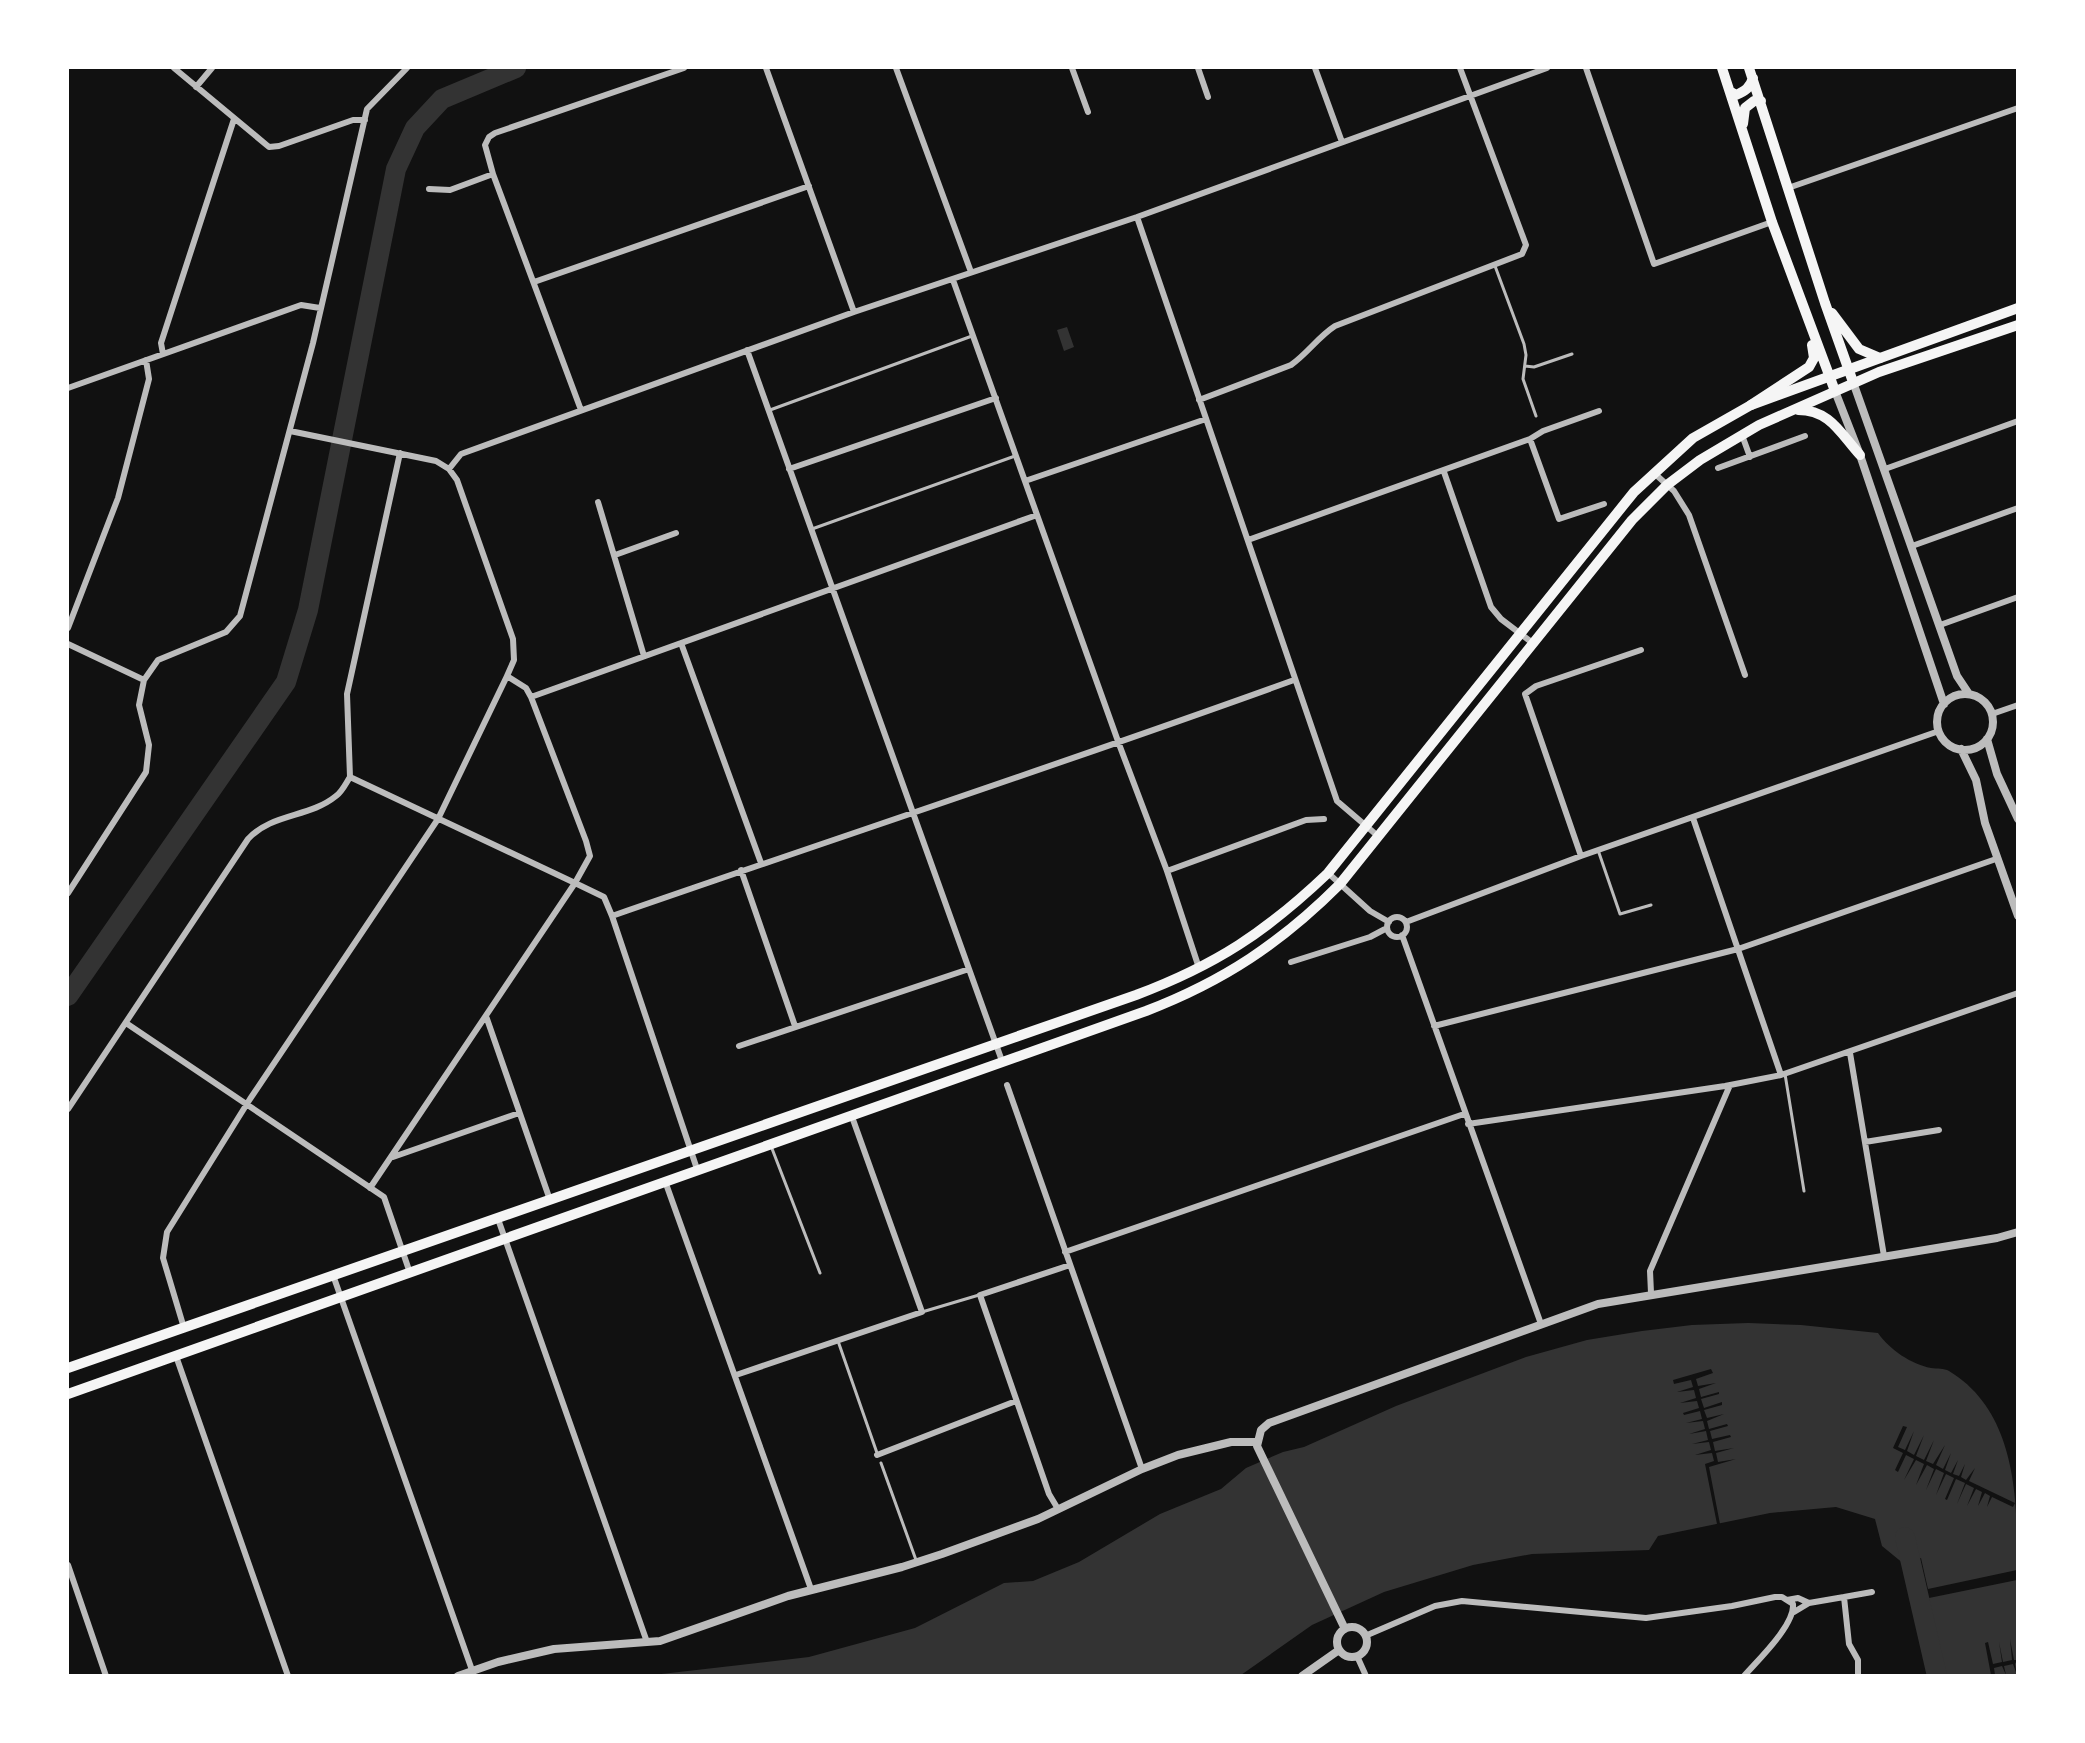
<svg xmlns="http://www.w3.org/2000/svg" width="2085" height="1743" viewBox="0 0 2085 1743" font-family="Helvetica,sans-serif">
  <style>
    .water { fill: #333 }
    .pier { fill: #111 }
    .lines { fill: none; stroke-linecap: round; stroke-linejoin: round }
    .river { stroke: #333; stroke-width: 20 }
    .service { stroke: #bcbcbc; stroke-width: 3 }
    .minor { stroke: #bcbcbc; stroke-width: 6 }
    .tertiary { stroke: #bcbcbc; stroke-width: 8 }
    .primary { stroke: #f5f5f5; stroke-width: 10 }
    .trunk { stroke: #f5f5f5; stroke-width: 10 }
  </style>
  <rect width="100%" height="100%" fill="#111"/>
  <path class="water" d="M 1067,327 L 1074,347 L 1064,351 L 1057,330 Z
    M 1748,1323 L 1801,1325 L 1878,1333 C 1890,1350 1911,1364 1931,1368 C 1937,1369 1944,1368 1949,1371 C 2017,1412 2018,1501 2017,1570 L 1928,1589 L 1921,1558 L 1904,1564 L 1882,1546 L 1875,1519 L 1836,1507 L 1770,1513 L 1658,1536 L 1649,1550 L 1532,1554 L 1473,1565 L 1384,1592 L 1312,1625 L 1241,1675 L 644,1676 L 809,1657 L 915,1628 L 1004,1583 L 1033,1581 L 1079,1562 L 1160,1514 L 1221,1489 L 1246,1468 L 1283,1452 L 1304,1447 L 1396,1406 L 1526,1357 L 1587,1340 L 1642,1331 L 1692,1325 Z
    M 1916,1565 L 1924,1604 L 1915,1606 L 1907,1567 Z
    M 2017,1580 L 2017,1675 L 1930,1675 L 1915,1609 L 1930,1606 L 1929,1598 Z"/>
  <path class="pier" d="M 1711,1369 L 1713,1373 L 1696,1379 L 1698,1386 L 1716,1383 L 1699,1389 L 1701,1397 L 1719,1392 L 1719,1394 L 1701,1399 L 1704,1408 L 1722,1402 L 1722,1405 L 1704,1410 L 1707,1418 L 1724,1414 L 1707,1421 L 1709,1429 L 1727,1424 L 1728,1426 L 1710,1431 L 1712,1439 L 1730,1435 L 1731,1437 L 1713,1442 L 1715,1451 L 1734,1448 L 1716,1453 L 1718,1462 L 1736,1459 L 1709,1467 L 1720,1524 L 1717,1524 L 1705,1464 L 1714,1461 L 1712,1453 L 1695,1455 L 1711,1450 L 1709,1442 L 1692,1444 L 1708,1440 L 1706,1431 L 1689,1434 L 1705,1429 L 1703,1421 L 1686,1423 L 1702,1419 L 1700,1411 L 1684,1415 L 1683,1413 L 1699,1408 L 1697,1401 L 1680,1403 L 1696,1398 L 1694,1390 L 1677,1392 L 1693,1387 L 1691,1380 L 1674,1384 L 1673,1380 Z
    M 1903,1426 L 1907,1427 L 1898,1447 L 1905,1450 L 1914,1431 L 1907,1451 L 1914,1455 L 1924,1435 L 1916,1456 L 1924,1460 L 1934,1440 L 1926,1461 L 1933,1464 L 1945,1445 L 1936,1465 L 1943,1469 L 1951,1453 L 1945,1470 L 1951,1473 L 1958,1460 L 1953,1474 L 1959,1476 L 1965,1464 L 1961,1477 L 1966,1480 L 1975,1468 L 1969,1481 L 2015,1503 L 2013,1507 L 1992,1497 L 1987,1507 L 1990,1496 L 1985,1493 L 1978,1506 L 1982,1492 L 1976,1489 L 1967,1506 L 1974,1488 L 1966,1484 L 1957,1504 L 1965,1483 L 1956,1479 L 1947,1500 L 1945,1499 L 1954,1478 L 1946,1474 L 1936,1495 L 1944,1473 L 1936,1469 L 1926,1490 L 1934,1469 L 1927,1465 L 1916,1485 L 1924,1464 L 1916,1460 L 1904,1480 L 1914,1459 L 1906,1455 L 1898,1472 L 1895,1470 L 1903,1453 L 1893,1448 Z
    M 2010,1639 L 2014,1660 L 2017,1660 L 2015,1664 L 2017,1675 L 2013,1664 L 2004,1666 L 2006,1675 L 2002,1666 L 1994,1668 L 1995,1675 L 1991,1675 L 1985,1643 L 1988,1642 L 1993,1664 L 2002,1662 L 1999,1642 L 2003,1662 L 2012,1660 Z"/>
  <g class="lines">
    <path class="river" d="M 68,996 L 286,682 L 308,610 L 396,169 L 415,128 L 442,99 L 516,68
      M 1905,1537 L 1937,1676"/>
    <path class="service" d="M 1495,266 L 1524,344 L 1526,355 L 1523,379 L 1536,416
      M 1525,366 L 1534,367 L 1572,354
      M 770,410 L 972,336
      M 812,529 L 1015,456
      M 1598,850 L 1620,914 L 1651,905
      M 1785,1074 L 1804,1191
      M 771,1146 L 820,1273
      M 922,1312 L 979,1295
      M 838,1341 L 877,1453
      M 881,1463 L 916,1560"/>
    <path class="minor" d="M 174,68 L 269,147 L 279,146 L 353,120 L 365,120
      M 766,68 L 854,312
      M 896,68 L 971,272
      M 1072,68 L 1088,112
      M 1198,68 L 1208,97
      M 1315,68 L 1342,142
      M 1586,68 L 1654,264 L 1772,222
      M 196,87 L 212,68
      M 1788,188 L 2018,108
      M 429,189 L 450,190 L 493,174
      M 1137,217 L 1337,801 L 1379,837
      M 953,280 L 1119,744 L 1167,871 L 1199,968
      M 534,282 L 809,186
      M 747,350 L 1002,1061
      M 163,354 L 161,343 L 234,119
      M 68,388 L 301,305 L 320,308
      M 1199,400 L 1291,365 C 1308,353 1318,337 1335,326 L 1522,254 L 1526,245 L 1460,68
      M 581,410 L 493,174 L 485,145 L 489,137 L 495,133 L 684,68
      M 290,431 L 436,461 L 449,469 L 457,480 L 513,639 L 514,660 L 507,676 L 526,688 L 531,697 L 586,841 L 590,856 L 575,883 L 604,897 L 612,916 L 697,1169
      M 1742,435 L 1750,457
      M 1530,439 L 1559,519 L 1604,504
      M 1718,468 L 1805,436
      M 449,469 L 461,454 L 854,312 L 1137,217 L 1547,68
      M 789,469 L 996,398
      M 1885,469 L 2018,421
      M 1444,472 L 1491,607 L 1501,619 L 1534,644
      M 1654,473 L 1674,491 L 1689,515 L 1745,675
      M 1025,481 L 1206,419
      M 598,502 L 644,656
      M 1248,540 L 1530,439 L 1543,431 L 1599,411
      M 1912,546 L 2018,508
      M 615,555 L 676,533
      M 1940,625 L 2018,597
      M 68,628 L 118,498 L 149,379 L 146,360
      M 681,643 L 761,863
      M 68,644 L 144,680
      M 531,697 L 1037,515
      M 1992,714 L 2018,705
      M 350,777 L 575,883 L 370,1188
      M 350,777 L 347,694 L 400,453
      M 1693,818 L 1781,1075
      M 1581,856 L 1525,694 L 1536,686 L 1641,650
      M 741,870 L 795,1026
      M 1167,871 L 1306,820 L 1324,819
      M 1328,873 L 1370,911 L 1389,922
      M 68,893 L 146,772 L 149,745 L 139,705 L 144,680 L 158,660 L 226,632 L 240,616 L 313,343 L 367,109 L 407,68
      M 612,916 C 839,837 1068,762 1294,680
      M1387 927a10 10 0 1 1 20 0a10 10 0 1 1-20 0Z
      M 1406,922 L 1581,856 L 1939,731
      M 1402,935 L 1541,1324
      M 1291,962 L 1370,937 L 1387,928
      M 486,1016 L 550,1200
      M 126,1023 L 384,1197 L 410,1273
      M 1434,1026 L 1738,949 L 1996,859
      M 739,1046 L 969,969
      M 1850,1053 L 1884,1256
      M 1007,1085 L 1142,1469
      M 68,1109 L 248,839 C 272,813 309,818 336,796 C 342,792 346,783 350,777
      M 1468,1124 L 1725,1086 L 1781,1075 L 2018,993
      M 1865,1142 L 1939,1130
      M 393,1157 L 519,1113
      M 665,1181 L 811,1589
      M 498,1219 L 647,1642
      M 1065,1252 L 1464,1114
      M 333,1275 L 472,1670
      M 1651,1293 L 1650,1271 L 1730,1085
      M 184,1328 L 163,1258 L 167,1232 L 250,1099 L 438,819 L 507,676
      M 176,1356 L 288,1676
      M 736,1375 L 922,1312 L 851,1114
      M 877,1455 L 1016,1401
      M 1058,1509 L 1049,1494 L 980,1295 L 1070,1265
      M 68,1565 L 106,1676
      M 1844,1597 L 1872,1592
      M 1787,1600 L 1798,1598 L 1809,1603
      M 1794,1612 L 1809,1603 L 1844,1597 L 1849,1644 L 1858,1660 L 1858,1676
      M 1365,1636 L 1435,1606 L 1462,1601 L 1646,1618 L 1732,1606 L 1775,1597 L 1782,1597 L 1793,1604 C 1795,1625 1758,1660 1744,1676
      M 1357,1656 L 1366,1676"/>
    <path class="tertiary" d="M 1853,382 L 1957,676 L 1969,694
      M 1835,391 L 1860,455 L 1944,704
      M1937 722a28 28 0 1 1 56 0a28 28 0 1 1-56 0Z
      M 1987,739 L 1997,774 L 2018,819
      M 1961,749 L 1976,780 L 1985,823 L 2018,916
      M1337 1642a15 15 0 1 1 30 0a15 15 0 1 1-30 0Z
      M 1345,1629 L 1257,1446 L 1261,1430 L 1269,1423 L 1598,1304 L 1997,1238 L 2018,1232
      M 458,1676 L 498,1662 L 554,1649 L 660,1641 L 788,1596 L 902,1567 L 942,1554 L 1038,1519 L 1142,1469 L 1178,1455 L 1231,1442 L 1257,1442
      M 1302,1676 L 1339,1650"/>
    <path class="primary" d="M 1798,410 C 1830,410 1840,433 1860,455
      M 68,1368 L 1136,995 C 1216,965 1266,932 1328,873 L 1634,492 L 1693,438 L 1751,405 L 2018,308
      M 68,1394 L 1146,1011 C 1224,981 1281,943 1340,884 L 1632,520 L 1667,485 L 1700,460 L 1759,425 L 1879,372 L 2018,325"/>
    <path class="trunk" d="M 1722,68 L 1772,222 L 1835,391
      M 1749,68 L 1825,303 L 1853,382
      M 1731,92 L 1736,95 C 1745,91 1750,88 1753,78
      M 1743,124 L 1745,108 L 1754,101 L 1761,101
      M 1832,313 L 1859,349 L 1880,358
      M 1751,405 L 1809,367 L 1814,358 L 1812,345"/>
  </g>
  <rect width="2085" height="1743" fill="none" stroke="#ffffff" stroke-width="138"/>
</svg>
